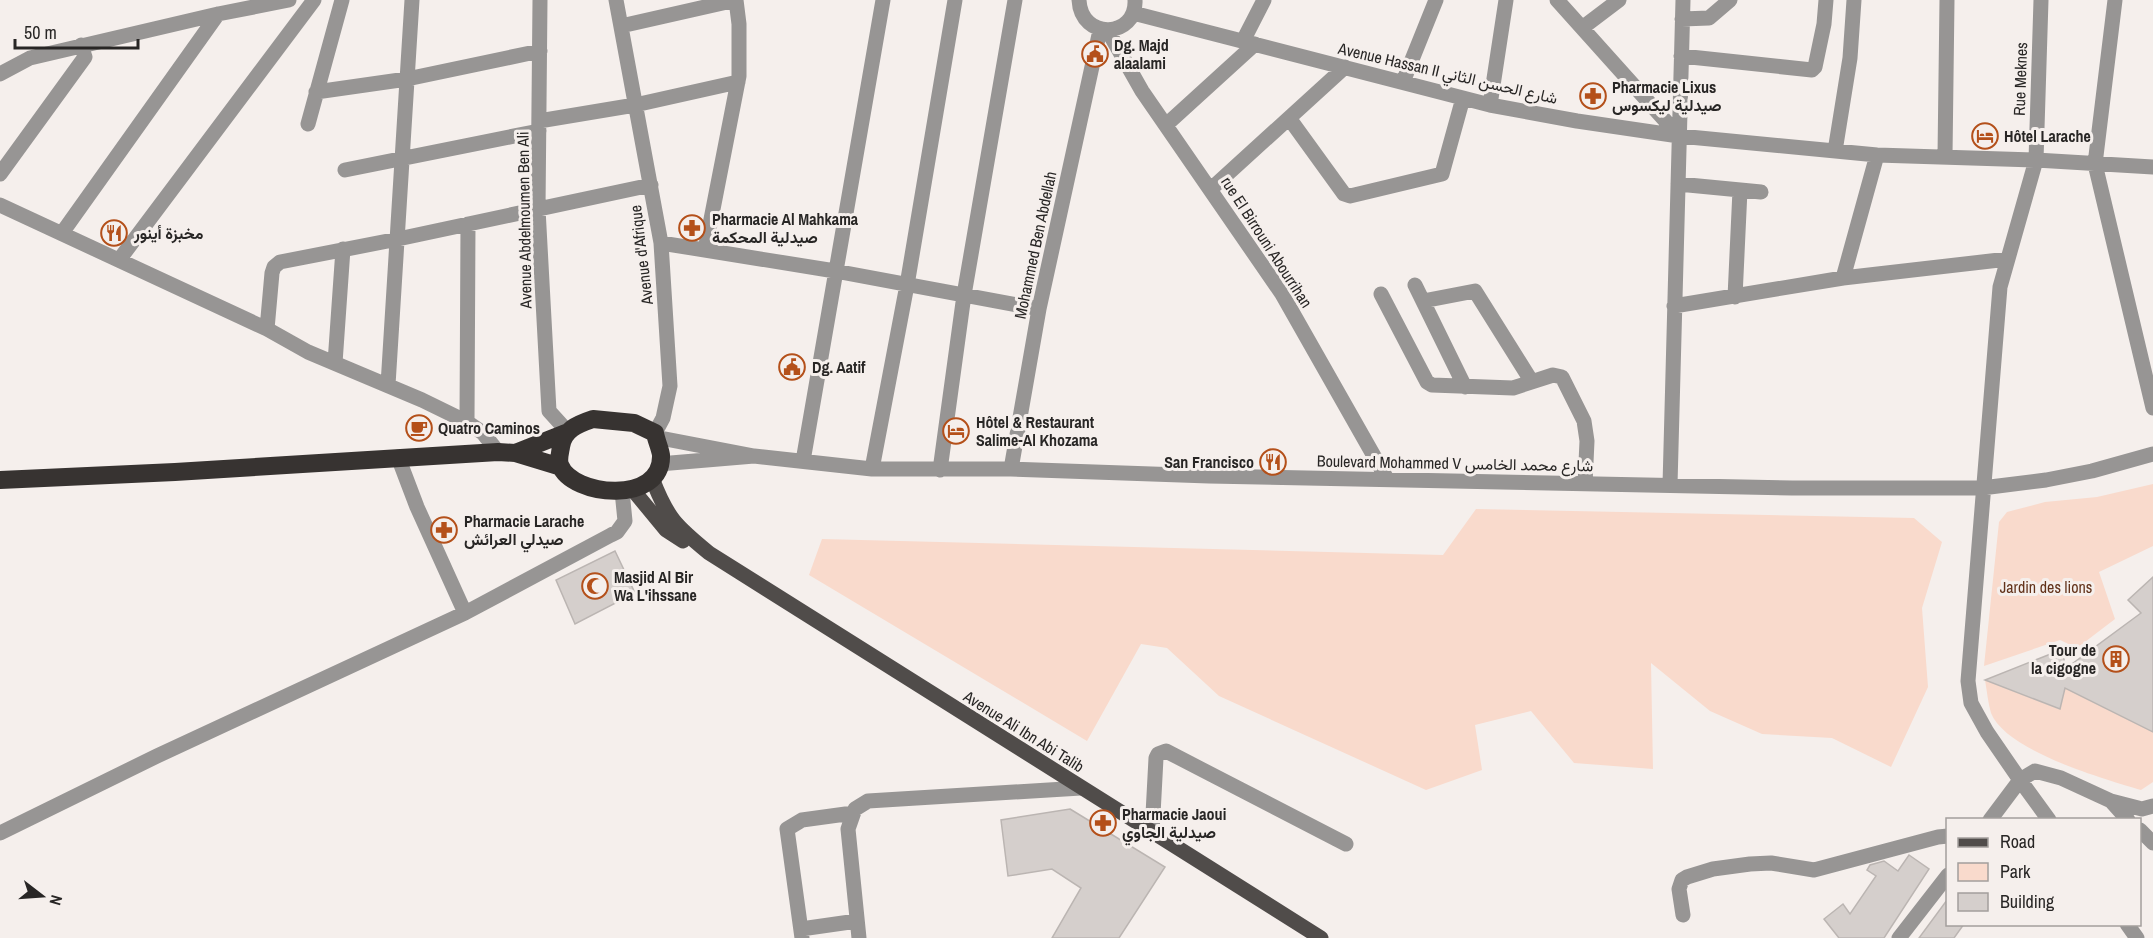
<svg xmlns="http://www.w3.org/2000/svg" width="2153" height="938" viewBox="0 0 2153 938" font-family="'Archivo Narrow',Vazirmatn,sans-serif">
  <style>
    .green { fill: #f9dacc }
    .building { fill: #d5cfcc; stroke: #bbb5b2; stroke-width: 1.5 }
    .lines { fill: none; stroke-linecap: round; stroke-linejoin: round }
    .minor { stroke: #979594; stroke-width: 15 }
    .major { stroke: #504c4a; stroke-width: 15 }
    .highway { stroke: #373331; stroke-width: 18 }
    .labels { text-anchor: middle; stroke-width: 6; stroke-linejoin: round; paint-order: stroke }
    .poi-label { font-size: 16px; font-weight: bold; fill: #282625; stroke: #f5efec; text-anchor: start }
    .street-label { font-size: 16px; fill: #282625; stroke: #f5efec }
    .park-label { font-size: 16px; fill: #62321a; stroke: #f5efec }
  </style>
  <rect width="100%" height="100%" fill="#f5efec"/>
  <path class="green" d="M 2153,484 L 2153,546 L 2099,572 L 2115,619 L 2077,648 L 2060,640 L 1984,666 L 1999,522 L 2007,512 L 2045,502 L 2097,497 Z
    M 1476,509 L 1914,518 L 1942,542 L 1922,608 L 1928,687 L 1891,767 L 1832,738 L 1762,734 L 1710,711 L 1651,663 L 1653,769 L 1574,763 L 1531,711 L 1475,725 L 1482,770 L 1426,790 L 1219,696 L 1167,648 L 1141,644 L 1087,741 L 809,575 L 822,539 L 1443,555 Z
    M 1985,680 L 2059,709 L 2065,688 L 2153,732 L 2153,782 L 2141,790 C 2104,779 2006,751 1991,713 C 1988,703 1987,691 1985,680 Z"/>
  <path class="building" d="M 615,551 L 635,593 L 575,624 L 556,580 Z
    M 2153,577 L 2153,732 L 2065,688 L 2060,709 L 1985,680 L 2063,649 L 2065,669 L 2141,613 L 2128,600 Z
    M 1070,809 L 1165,867 L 1119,938 L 1052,938 L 1081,888 L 1052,869 L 1008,876 L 1001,820 Z
    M 1909,855 L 1929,869 L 1884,938 L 1839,938 L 1824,919 L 1843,904 L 1850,914 L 1876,876 L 1867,870 L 1870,865 L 1884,861 L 1898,871 Z
    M 1947,900 L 1947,924 L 1964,924 L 1954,938 L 1919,938 Z"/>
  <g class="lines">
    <path class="minor" d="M 540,0 L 538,209 L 549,411 L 568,432
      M 616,0 L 661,243 L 670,386 L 663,418 L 655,433
      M 1079,0 C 1081,41 1137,38 1135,0
      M 1557,0 L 1679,136
      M 2115,0 L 2095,164 L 2153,408
      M 1133,13 L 1490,105 L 1577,121 L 1679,136 L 1877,155 L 2036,160 L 2153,167
      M 1682,19 L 1709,18 L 1730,0
      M 621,26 L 736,0
      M 1582,28 L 1619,0
      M 1108,31 L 1142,91 L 1282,294 L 1387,479
      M 1243,41 L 1264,0
      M 1681,56 L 1812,70 L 1815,67 L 1824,24 L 1826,0
      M 0,74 L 30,58 L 218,14 L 289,0
      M 1403,82 L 1436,0
      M 316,92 L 407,79 L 540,51
      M 1490,105 L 1506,0
      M 1289,118 L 1344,194 L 1350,196 L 1442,174 L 1463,98
      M 539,121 L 635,105 L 738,82
      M 308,124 L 342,0
      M 1166,125 L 1255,44
      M 1835,151 L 1850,58 L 1854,0
      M 1945,156 L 1947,0
      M 345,170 L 539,131
      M 0,174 L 85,57 L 81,45
      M 1678,184 L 1761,192
      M 1211,189 L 1345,67
      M 0,205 L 267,329 L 308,352 L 422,400 L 467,422 L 483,433 L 498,452
      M 62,233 L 218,14
      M 661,243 L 835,271 L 1039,309
      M 705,250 L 739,76 L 739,24 L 736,0
      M 119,260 L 314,0
      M 1843,278 L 1877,155
      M 1415,285 L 1465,387
      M 1381,294 L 1427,382 L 1432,385 L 1513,388 L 1553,375 L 1562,377 L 1584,421 L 1587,441 L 1585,484
      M 1735,297 L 1740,190
      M 1423,301 L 1475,291 L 1532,382
      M 1674,306 L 1843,278 L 2008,259
      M 267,329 L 272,273 L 274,267 L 280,262 L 398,239 L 651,185
      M 335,363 L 343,249
      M 388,385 L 412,0
      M 467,422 L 468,224
      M 655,437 L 754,456 L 659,464
      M 754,456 L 872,469 L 1011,469 L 1209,476 L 1792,488 L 1982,488 L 2046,480 L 2092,471 L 2153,454
      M 398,457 L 417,507 L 465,613
      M 803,461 L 883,0
      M 872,469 L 907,285 L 955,0
      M 1011,469 L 1039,309 L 1100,30
      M 940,470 L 964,295 L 1015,0
      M 1670,485 L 1683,0
      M 2111,801 L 2142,809 L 2153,806
      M 1990,820 L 2020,780 L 1987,732 L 1971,703 L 1968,681 L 2000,287 L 2036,160 L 2041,0
      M 2049,820 L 2020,780 L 2035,771 L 2061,778 L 2111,801 L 2128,820
      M 2140,830 L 2153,843
      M 0,833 L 157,756 L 465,613 L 611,535 L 617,532 L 625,521 L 622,491
      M 1152,833 L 1156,758 L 1158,754 L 1166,751 L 1346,844
      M 1683,915 L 1679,889 L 1682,880 L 1687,877 L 1713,869 L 1750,864 L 1771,863 L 1814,870 L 1938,837 L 1948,836
      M 2127,924 L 2137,938
      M 801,929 L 857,921
      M 802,938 L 787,829 L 802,820 L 853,813
      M 859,938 L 848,829 L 855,809 L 868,801 L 1081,788
      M 1899,938 L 1948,875"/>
    <path class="major" d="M 652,478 C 667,518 676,526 709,553 L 1321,938
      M 633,490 L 666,530 L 683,541"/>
    <path class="highway" d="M 593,419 L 634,423 L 655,433 C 656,440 660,448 661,455 C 663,505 572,497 560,465 C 558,460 560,453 561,447 C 563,430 578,424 593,419 Z
      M 515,453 L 568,432
      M 0,480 L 175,472 L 498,452 L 515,453 L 561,467"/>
  </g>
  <defs>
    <g id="civic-ring" transform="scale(1.35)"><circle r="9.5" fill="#f5efec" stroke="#b4501a" stroke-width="1.5"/><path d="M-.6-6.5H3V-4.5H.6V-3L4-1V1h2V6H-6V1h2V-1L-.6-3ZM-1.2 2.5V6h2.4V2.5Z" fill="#b4501a"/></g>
    <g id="pharmacy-ring" transform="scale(1.35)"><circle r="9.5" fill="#f5efec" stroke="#b4501a" stroke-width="1.5"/><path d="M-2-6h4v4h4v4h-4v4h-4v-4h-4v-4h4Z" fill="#b4501a"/></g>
    <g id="hotel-ring" transform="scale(1.35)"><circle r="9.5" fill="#f5efec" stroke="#b4501a" stroke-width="1.5"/><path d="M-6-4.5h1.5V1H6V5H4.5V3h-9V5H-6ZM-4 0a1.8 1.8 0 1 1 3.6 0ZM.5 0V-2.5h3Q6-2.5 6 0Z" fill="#b4501a"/></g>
    <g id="restaurant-ring" transform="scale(1.35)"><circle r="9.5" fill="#f5efec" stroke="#b4501a" stroke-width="1.5"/><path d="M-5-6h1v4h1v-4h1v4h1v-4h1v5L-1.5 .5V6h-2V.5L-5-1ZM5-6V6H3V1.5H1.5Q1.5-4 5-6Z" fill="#b4501a"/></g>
    <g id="cafe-ring" transform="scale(1.35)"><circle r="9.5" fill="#f5efec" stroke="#b4501a" stroke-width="1.5"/><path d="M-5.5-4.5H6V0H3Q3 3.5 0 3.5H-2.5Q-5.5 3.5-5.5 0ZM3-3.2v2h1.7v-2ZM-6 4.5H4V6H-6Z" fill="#b4501a"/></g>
    <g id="mosque-ring" transform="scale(1.35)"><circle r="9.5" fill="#f5efec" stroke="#b4501a" stroke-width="1.5"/><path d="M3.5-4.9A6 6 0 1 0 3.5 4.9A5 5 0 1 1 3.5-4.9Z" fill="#b4501a"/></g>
    <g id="building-ring" transform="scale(1.35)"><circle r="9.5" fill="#f5efec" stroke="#b4501a" stroke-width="1.5"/><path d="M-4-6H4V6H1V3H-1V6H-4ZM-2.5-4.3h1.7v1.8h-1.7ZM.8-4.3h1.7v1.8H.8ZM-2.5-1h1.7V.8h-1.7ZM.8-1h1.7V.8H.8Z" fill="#b4501a"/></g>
  </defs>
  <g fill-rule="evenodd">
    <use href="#civic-ring" x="1095" y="54"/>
    <use href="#pharmacy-ring" x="1593" y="96"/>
    <use href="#hotel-ring" x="1985" y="136"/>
    <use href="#pharmacy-ring" x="692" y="228"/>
    <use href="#restaurant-ring" x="114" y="233"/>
    <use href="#civic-ring" x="792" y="367"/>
    <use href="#cafe-ring" x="419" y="428"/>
    <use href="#hotel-ring" x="956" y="431"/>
    <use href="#restaurant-ring" x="1273" y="462"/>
    <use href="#pharmacy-ring" x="444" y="530"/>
    <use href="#mosque-ring" x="595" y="586"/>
    <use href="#building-ring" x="2116" y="659"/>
    <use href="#pharmacy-ring" x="1103" y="823"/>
  </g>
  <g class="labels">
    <g class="poi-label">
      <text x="1114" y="51">Dg. Majd<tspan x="1114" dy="18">alaalami</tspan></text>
      <text x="1612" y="93">Pharmacie Lixus<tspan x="1612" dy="18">صيدلية ليكسوس</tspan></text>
      <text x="2004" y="142">Hôtel Larache</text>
      <text x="712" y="225">Pharmacie Al Mahkama<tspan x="712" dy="18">صيدلية المحكمة</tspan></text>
      <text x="134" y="239">مخبزة أينور</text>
      <text x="812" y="373">Dg. Aatif</text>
      <text x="976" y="428">Hôtel &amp; Restaurant<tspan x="976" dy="18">Salime-Al Khozama</tspan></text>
      <text x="438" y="434">Quatro Caminos</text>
      <text x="1254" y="468" text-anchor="end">San Francisco</text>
      <text x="464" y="527">Pharmacie Larache<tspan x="464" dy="18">صيدلي العرائش</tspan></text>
      <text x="614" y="583">Masjid Al Bir<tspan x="614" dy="18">Wa L'ihssane</tspan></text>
      <text x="2096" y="656" text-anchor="end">Tour de<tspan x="2096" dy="18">la cigogne</tspan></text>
      <text x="1122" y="820">Pharmacie Jaoui<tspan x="1122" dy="18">صيدلية الجاوي</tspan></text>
    </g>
    <g class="street-label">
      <text transform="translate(1448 73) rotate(13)" y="6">Avenue Hassan II شارع الحسن الثاني</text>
      <text transform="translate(2020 79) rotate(-88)" y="6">Rue Meknes</text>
      <text transform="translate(524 220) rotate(-91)" y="6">Avenue Abdelmoumen Ben Ali</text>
      <text transform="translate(1267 242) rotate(57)" y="6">rue El Birrouni Abourrihan</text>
      <text transform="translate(1035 245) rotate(-78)" y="6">Mohammed Ben Abdellah</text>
      <text transform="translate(641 255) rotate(-97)" y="6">Avenue d'Afrique</text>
      <text transform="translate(1455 463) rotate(1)" y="6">Boulevard Mohammed V شارع محمد الخامس</text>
      <text transform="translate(1024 731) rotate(32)" y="6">Avenue Ali Ibn Abi Talib</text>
    </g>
    <g class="park-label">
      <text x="2046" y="593">Jardin des lions</text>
    </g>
  </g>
  <rect x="1946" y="818" width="195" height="108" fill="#f5efec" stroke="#a39f9c" stroke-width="1.5"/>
  <rect x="1958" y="838" width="30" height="9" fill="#504c4a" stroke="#a39f9c" stroke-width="1.5"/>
  <text x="2000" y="848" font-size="18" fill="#282625">Road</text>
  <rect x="1958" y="863" width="30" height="18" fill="#f9dacc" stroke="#a39f9c" stroke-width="1.5"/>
  <text x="2000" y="878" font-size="18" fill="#282625">Park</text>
  <rect x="1958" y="893" width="30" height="18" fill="#d5cfcc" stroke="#a39f9c" stroke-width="1.5"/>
  <text x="2000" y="908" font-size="18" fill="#282625">Building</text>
  <g transform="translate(42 896) rotate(107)" stroke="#f5efec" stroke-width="4.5" paint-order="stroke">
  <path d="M0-4.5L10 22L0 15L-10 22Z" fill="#282625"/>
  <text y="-9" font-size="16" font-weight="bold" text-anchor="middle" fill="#282625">N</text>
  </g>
  <path d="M15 39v9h123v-9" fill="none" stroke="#282625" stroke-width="3"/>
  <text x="24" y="39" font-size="18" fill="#282625" stroke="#f5efec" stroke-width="4.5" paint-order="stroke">50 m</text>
</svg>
